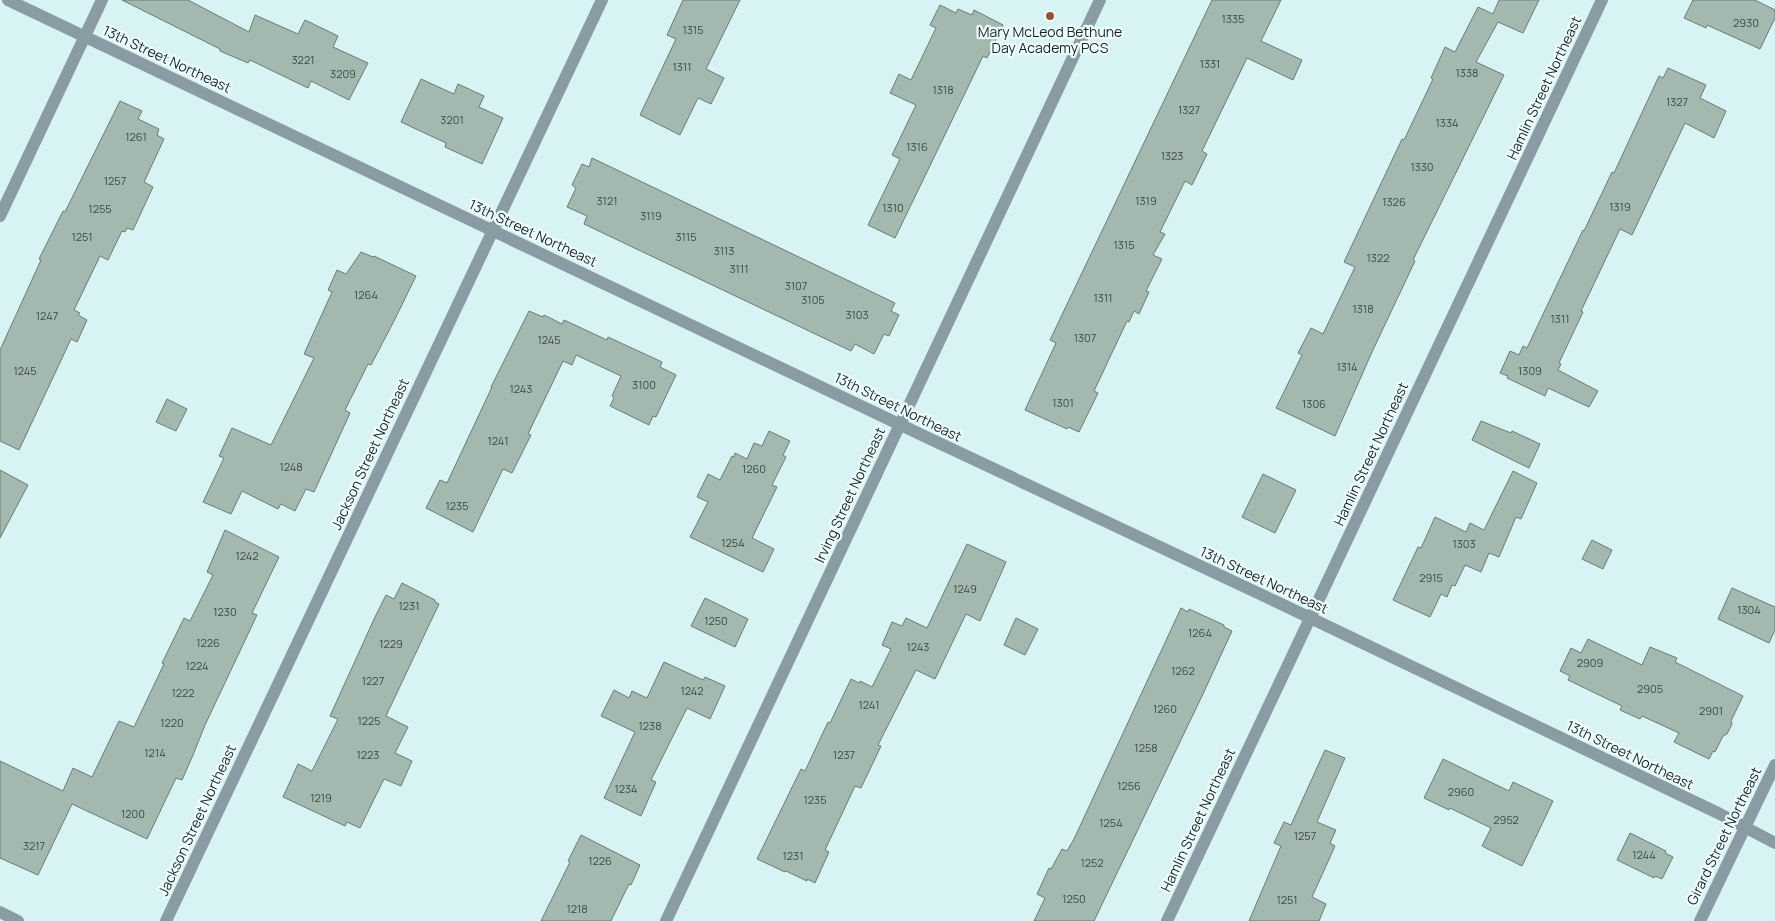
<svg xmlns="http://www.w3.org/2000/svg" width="1775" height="921" viewBox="0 0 1775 921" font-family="Manrope,sans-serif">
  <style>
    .building { fill: #a3b9af; stroke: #687d73 }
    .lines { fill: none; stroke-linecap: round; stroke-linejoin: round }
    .minor { stroke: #899ca3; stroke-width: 12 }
    .tertiary { stroke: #899ca3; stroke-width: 12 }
    .poi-dot { fill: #995428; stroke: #eefefe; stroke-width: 2 }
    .labels { text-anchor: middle; stroke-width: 4.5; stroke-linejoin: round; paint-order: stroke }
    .number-label { font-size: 11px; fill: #3c4947 }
    .poi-label { font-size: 14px; fill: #1a2424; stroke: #eefefe }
    .street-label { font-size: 14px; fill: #1a2424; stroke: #eefefe }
  </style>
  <rect width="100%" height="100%" fill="#d8f3f3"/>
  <path class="building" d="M 122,0 L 188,0 L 249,32 L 255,15 L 298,34 L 305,20 L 338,36 L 333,47 L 368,63 L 349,100 L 311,81 L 308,88 L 250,60 L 248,63 L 220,51 L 220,49 Z
    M 683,0 L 740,0 L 706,69 L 724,78 L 711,104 L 698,98 L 680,135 L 640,115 L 676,39 L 667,35 Z
    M 1212,0 L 1281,0 L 1261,41 L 1302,60 L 1293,80 L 1247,58 L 1202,151 L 1207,154 L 1192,185 L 1185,181 L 1160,232 L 1165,234 L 1153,255 L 1162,259 L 1146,291 L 1149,292 L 1139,314 L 1134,311 L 1129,322 L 1127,321 L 1094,391 L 1098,393 L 1079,432 L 1068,427 L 1067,429 L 1025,410 L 1056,343 L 1050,340 Z
    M 1499,0 L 1539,0 L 1523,33 L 1498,22 L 1476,62 L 1504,75 L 1413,260 L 1415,261 L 1372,352 L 1335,436 L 1276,408 L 1302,355 L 1298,353 L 1311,328 L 1323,334 L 1355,267 L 1344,262 L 1402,139 L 1404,140 L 1433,79 L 1431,78 L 1445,47 L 1455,52 L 1478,7 L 1493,14 Z
    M 1693,0 L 1755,0 L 1775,10 L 1775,18 L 1760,49 L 1707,25 L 1706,28 L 1684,18 Z
    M 940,5 L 956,13 L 958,9 L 972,15 L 974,10 L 1003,25 L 987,58 L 983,56 L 895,238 L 868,225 L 900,159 L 892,155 L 916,105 L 890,93 L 899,74 L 911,80 L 936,28 L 930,25 Z
    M 1668,68 L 1706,85 L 1700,98 L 1726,111 L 1714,138 L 1685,123 L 1632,235 L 1620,229 L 1581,311 L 1583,312 L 1559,363 L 1561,364 L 1558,370 L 1598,391 L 1589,407 L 1548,388 L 1545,396 L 1507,378 L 1508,376 L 1500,373 L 1510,351 L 1519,355 L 1523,346 L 1527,348 L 1583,230 L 1584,231 L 1612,172 L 1614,173 L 1659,76 L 1663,78 Z
    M 421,79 L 454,94 L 458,84 L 484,96 L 479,107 L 503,118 L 482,164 L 445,147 L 446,143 L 401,122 Z
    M 120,101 L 142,111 L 138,119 L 159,129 L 157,135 L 164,139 L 144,182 L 153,187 L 133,230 L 127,228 L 125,232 L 122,231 L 108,260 L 100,256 L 74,310 L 80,313 L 78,315 L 87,320 L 77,342 L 71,339 L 19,450 L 0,441 L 0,350 L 41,260 L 39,259 L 63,211 L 65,212 Z
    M 592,158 L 895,303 L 891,311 L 899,315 L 889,336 L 884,334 L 874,354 L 855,344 L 851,351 L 584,224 L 587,216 L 567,207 L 576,188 L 572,185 L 582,164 L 589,167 Z
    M 361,252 L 373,257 L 374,256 L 416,276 L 394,321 L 371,365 L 368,364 L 345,410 L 350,413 L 314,492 L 306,489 L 295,511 L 281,504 L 278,509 L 242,491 L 231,514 L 203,502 L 224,458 L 219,456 L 232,428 L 271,445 L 314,358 L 304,354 L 332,292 L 328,290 L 337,270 L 346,274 Z
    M 529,311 L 543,317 L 544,315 L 562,324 L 564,320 L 607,340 L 608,337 L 662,362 L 660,367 L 676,375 L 656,417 L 653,416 L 649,425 L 610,406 L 614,398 L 612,396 L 621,376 L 576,355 L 572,365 L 563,361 L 528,434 L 531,435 L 512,473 L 503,469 L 473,532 L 426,508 L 440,480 L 447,483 L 492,387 L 491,387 Z
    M 167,399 L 187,409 L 176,431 L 156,422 Z
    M 1481,421 L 1511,433 L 1512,431 L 1540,444 L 1529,468 L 1472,440 Z
    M 769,431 L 790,441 L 783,455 L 786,457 L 772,485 L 777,487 L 752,538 L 774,549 L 763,572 L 690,537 L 708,502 L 697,497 L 708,474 L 720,480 L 732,456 L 734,457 L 735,453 L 747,459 L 754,443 L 762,446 Z
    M 0,470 L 28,485 L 0,538 Z
    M 1513,471 L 1537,483 L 1521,519 L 1516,517 L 1499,557 L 1489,553 L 1481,572 L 1465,565 L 1455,586 L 1452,585 L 1447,597 L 1441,594 L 1430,617 L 1393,600 L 1418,547 L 1421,548 L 1435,517 L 1466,532 L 1470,523 L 1484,530 Z
    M 1263,474 L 1296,490 L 1275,533 L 1242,517 Z
    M 225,530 L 279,557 L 252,613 L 257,615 L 205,725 L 193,755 L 182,780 L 176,778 L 147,839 L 72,804 L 38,875 L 0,858 L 0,761 L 63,791 L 73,768 L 92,777 L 119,721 L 134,727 L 164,664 L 162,663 L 184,618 L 190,621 L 213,575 L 207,572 Z
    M 1592,540 L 1612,550 L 1603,569 L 1582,559 Z
    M 967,544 L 1006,562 L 980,621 L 966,614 L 935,679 L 916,670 L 878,745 L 881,746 L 861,788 L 855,786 L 825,850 L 829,852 L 815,883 L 807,879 L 807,881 L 786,871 L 785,872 L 757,859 L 801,769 L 805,771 L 828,722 L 830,723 L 851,679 L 859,683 L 860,681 L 872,687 L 891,649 L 882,645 L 892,622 L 902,626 L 906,618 L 927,628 Z
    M 402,583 L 435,600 L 435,602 L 439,604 L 386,716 L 408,727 L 395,753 L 412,761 L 401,786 L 384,779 L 360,828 L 347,822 L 345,826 L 283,797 L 298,764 L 312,771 L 338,719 L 330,716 L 375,617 L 386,595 L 394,599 Z
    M 1732,588 L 1775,607 L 1775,630 L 1769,643 L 1718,619 Z
    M 705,598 L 748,619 L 735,647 L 691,626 Z
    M 1181,608 L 1188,612 L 1189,609 L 1224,625 L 1224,627 L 1232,631 L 1202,696 L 1094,921 L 1034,921 L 1045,898 L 1037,894 L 1049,868 L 1051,869 L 1062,849 L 1067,851 L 1074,839 Z
    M 1016,618 L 1038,629 L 1025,655 L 1004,645 Z
    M 1588,639 L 1642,665 L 1650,647 L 1677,658 L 1675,662 L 1743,696 L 1731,721 L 1732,724 L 1727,734 L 1723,736 L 1715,752 L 1713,751 L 1709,759 L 1674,742 L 1679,733 L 1642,716 L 1640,719 L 1620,710 L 1622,706 L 1568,680 L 1570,676 L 1560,671 L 1571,648 L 1581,653 Z
    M 664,662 L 703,680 L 705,677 L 725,686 L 710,719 L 687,708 L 651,780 L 656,782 L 641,816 L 604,798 L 635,732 L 601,716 L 614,690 L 629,698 L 632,691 L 647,698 Z
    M 1325,750 L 1345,758 L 1317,822 L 1336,830 L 1330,843 L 1335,846 L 1312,897 L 1326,904 L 1319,921 L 1249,921 L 1281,846 L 1274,843 L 1284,822 L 1291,825 Z
    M 1443,759 L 1509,791 L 1513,782 L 1553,801 L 1522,866 L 1482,846 L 1491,828 L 1450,808 L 1449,810 L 1424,798 Z
    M 1630,833 L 1666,851 L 1665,853 L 1673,857 L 1662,879 L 1655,876 L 1654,878 L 1617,860 Z
    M 581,835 L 640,865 L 631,885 L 629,884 L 611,921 L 541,921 L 570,862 L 568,861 Z"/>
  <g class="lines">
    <path class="minor" d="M 0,216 L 102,0
      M 166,921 L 602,0
      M 666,921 L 1100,0
      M 1167,921 L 1602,0
      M 1700,921 L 1775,765"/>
    <path class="tertiary" d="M 8,0 L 924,436 L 1279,603 L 1720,814 L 1775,843
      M 0,912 L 18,921"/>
  </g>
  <circle class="poi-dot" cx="1050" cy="16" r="5"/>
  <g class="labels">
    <g class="number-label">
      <text x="1233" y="23">1335</text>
      <text x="1746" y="27">2930</text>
      <text x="693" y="34">1315</text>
      <text x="303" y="64">3221</text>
      <text x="1210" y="68">1331</text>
      <text x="682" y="71">1311</text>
      <text x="1467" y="77">1338</text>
      <text x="343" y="78">3209</text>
      <text x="943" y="94">1318</text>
      <text x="1677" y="106">1327</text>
      <text x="1189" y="114">1327</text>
      <text x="452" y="124">3201</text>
      <text x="1447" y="127">1334</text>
      <text x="136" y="141">1261</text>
      <text x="917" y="151">1316</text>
      <text x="1172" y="160">1323</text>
      <text x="1422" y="171">1330</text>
      <text x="115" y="185">1257</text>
      <text x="607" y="205">3121</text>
      <text x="1146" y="205">1319</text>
      <text x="1394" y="206">1326</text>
      <text x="1620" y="211">1319</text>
      <text x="893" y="212">1310</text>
      <text x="100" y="213">1255</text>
      <text x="651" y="220">3119</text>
      <text x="82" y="241">1251</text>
      <text x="686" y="241">3115</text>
      <text x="1124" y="249">1315</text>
      <text x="724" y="255">3113</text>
      <text x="1378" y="262">1322</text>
      <text x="739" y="273">3111</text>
      <text x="796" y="290">3107</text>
      <text x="366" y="299">1264</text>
      <text x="1103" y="302">1311</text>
      <text x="813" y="304">3105</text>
      <text x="1363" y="313">1318</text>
      <text x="857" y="319">3103</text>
      <text x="47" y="320">1247</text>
      <text x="1560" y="323">1311</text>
      <text x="1085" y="342">1307</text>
      <text x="549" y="344">1245</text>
      <text x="1347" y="371">1314</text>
      <text x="25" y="375">1245</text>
      <text x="1530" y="375">1309</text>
      <text x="644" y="389">3100</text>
      <text x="521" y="393">1243</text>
      <text x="1063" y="407">1301</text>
      <text x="1314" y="408">1306</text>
      <text x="498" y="445">1241</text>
      <text x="291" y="471">1248</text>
      <text x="754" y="473">1260</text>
      <text x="457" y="510">1235</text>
      <text x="733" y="547">1254</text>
      <text x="1464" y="548">1303</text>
      <text x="247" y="560">1242</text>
      <text x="1431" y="582">2915</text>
      <text x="965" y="593">1249</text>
      <text x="409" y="610">1231</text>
      <text x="1749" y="614">1304</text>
      <text x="225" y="616">1230</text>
      <text x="716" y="625">1250</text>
      <text x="1200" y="637">1264</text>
      <text x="208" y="647">1226</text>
      <text x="391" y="648">1229</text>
      <text x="918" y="651">1243</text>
      <text x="1590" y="667">2909</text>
      <text x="197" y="670">1224</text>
      <text x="1183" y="675">1262</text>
      <text x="373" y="685">1227</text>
      <text x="1650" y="693">2905</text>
      <text x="692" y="695">1242</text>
      <text x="183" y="697">1222</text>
      <text x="869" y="709">1241</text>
      <text x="1165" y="713">1260</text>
      <text x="1711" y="715">2901</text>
      <text x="369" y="725">1225</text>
      <text x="172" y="727">1220</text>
      <text x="650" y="730">1238</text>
      <text x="1146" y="752">1258</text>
      <text x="155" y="757">1214</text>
      <text x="368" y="759">1223</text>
      <text x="844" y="759">1237</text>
      <text x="1129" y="790">1256</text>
      <text x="626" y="793">1234</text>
      <text x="1461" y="796">2960</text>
      <text x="321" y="802">1219</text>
      <text x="815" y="804">1235</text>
      <text x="133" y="818">1200</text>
      <text x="1506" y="824">2952</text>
      <text x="1111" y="827">1254</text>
      <text x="1305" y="840">1257</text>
      <text x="34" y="850">3217</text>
      <text x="1644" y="859">1244</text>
      <text x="793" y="860">1231</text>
      <text x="600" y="865">1226</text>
      <text x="1092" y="867">1252</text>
      <text x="1074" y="903">1250</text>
      <text x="1287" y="904">1251</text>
      <text x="577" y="913">1218</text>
    </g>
    <g class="poi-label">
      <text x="1050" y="37">Mary McLeod Bethune<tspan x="1050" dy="16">Day Academy PCS</tspan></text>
    </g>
    <g class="street-label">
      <text transform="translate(167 59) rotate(25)" y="5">13th Street Northeast</text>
      <text transform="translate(1544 88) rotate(-65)" y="5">Hamlin Street Northeast</text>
      <text transform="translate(533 233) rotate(25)" y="5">13th Street Northeast</text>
      <text transform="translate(898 407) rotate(26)" y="5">13th Street Northeast</text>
      <text transform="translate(370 454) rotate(-65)" y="5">Jackson Street Northeast</text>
      <text transform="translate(1371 454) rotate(-65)" y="5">Hamlin Street Northeast</text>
      <text transform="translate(850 495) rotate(-65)" y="5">Irving Street Northeast</text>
      <text transform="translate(1264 580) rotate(25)" y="5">13th Street Northeast</text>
      <text transform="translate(1630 755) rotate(26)" y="5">13th Street Northeast</text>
      <text transform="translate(197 820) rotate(-65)" y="5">Jackson Street Northeast</text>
      <text transform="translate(1198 820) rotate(-65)" y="5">Hamlin Street Northeast</text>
      <text transform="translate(1724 836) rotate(-64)" y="5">Girard Street Northeast</text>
    </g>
  </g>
</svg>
